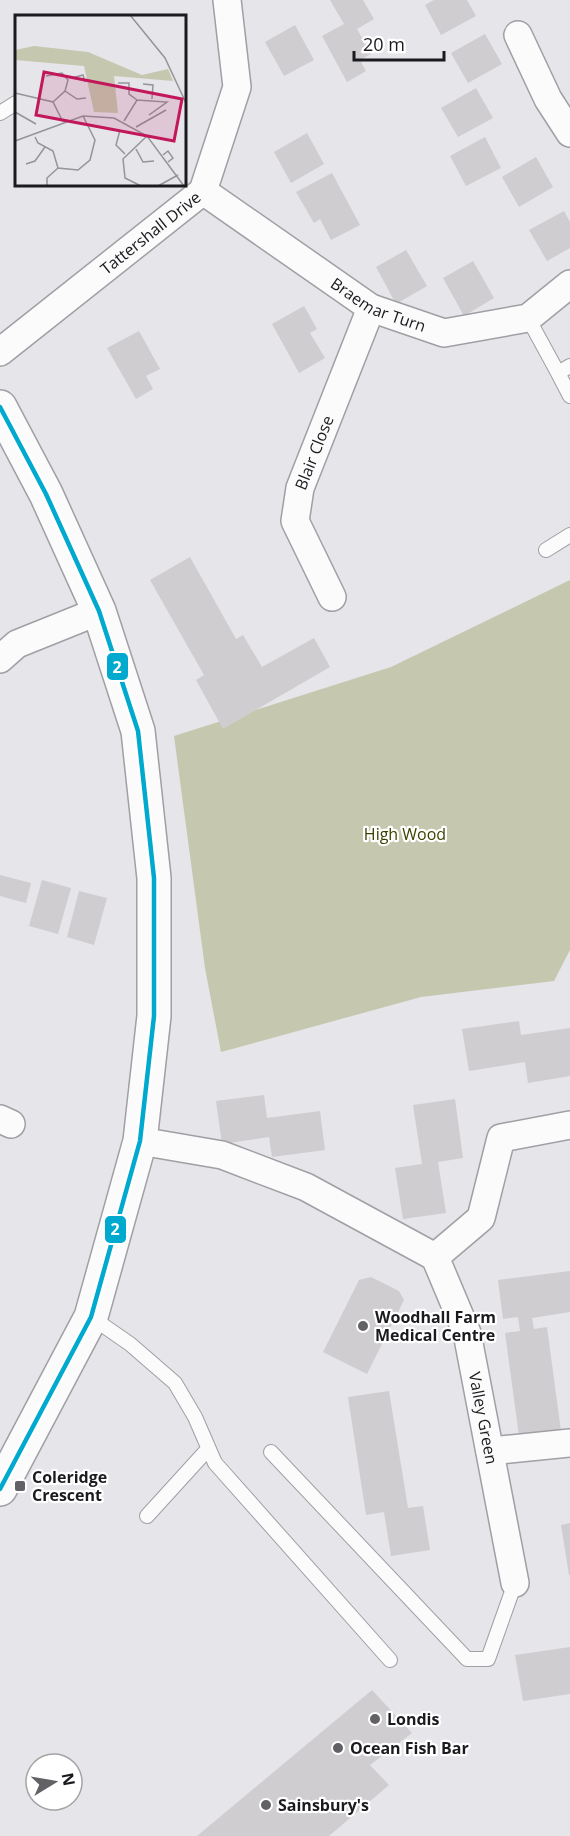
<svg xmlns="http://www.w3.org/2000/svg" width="570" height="1836" viewBox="0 0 570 1836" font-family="'Open Sans',sans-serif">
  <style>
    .forest { fill: #c5c8ae }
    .building { fill: #cfcdcf }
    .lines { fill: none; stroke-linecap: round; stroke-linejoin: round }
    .service-casing { stroke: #9f9fa4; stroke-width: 16 }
    .minor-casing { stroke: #9f9fa4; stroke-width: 30 }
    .tertiary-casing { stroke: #9f9fa4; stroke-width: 36 }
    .service { stroke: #fbfbfc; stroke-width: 14 }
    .minor { stroke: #fbfbfc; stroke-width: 27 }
    .tertiary { stroke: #fbfbfc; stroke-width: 33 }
    .bus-1-casing { stroke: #fff; stroke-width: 9 }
    .bus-1 { stroke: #00a9ce; stroke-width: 4.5 }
    .poi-dot { fill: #626266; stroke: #fff; stroke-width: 2 }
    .labels { text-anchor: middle; stroke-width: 4.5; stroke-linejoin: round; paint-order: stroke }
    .street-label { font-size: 16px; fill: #1b1b1f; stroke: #fff }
    .park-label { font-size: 16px; fill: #3d4000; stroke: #fff }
    .poi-label { font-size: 16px; font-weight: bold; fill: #1b1b1f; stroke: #fff; text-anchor: start }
    .inset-road { fill: none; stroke: #949499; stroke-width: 1.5 }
    .view { fill: #c2185b; fill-opacity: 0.15; stroke: #c2185b; stroke-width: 3 }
    .inset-edge { fill: none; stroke: #1b1b1f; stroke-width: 3 }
    .line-badge { stroke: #fff; stroke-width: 2 }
    .badge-label { font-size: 16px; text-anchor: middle; font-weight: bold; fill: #fff }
  </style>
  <rect width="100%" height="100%" fill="#e5e5ea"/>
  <path class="forest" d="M 570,580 L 570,950 L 554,981 L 421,997 L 221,1052 L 205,968 L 174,736 L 391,667 Z"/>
  <path class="building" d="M 330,0 L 363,0 L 374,19 L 357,29 L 371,54 L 360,60 L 366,71 L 347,82 L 322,36 L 344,24 Z
    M 434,0 L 467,0 L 476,16 L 441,35 L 425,5 Z
    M 295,25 L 314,60 L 284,76 L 265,42 Z
    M 485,34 L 502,64 L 468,83 L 451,53 Z
    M 476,88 L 493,118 L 458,137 L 441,108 Z
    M 307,133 L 324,164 L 291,183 L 274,152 Z
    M 485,137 L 501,168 L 466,186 L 450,156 Z
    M 536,157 L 553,187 L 519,207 L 502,177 Z
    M 332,173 L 360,225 L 331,240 L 320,219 L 314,223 L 296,192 Z
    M 564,211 L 570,222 L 570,248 L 547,261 L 529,230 Z
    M 406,250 L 427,286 L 396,304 L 376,267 Z
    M 473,261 L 494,298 L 464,316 L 443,278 Z
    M 304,306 L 317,329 L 310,333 L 325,358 L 299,373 L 272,324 Z
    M 139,331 L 160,369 L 146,376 L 153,389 L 136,399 L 107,348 Z
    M 190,557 L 236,639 L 243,635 L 262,667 L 314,638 L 330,667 L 223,729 L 196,680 L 204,675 L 150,580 Z
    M 0,875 L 31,883 L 26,903 L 0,896 Z
    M 42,880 L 71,888 L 58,934 L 29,926 Z
    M 79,891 L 107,898 L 94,945 L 67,937 Z
    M 519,1021 L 521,1035 L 570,1028 L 570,1076 L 528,1083 L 525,1062 L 469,1071 L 462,1029 Z
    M 264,1095 L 267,1118 L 320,1111 L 325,1150 L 272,1157 L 269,1137 L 222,1144 L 216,1101 Z
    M 455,1099 L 463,1158 L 438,1162 L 446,1213 L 403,1219 L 395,1168 L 422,1164 L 413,1105 Z
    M 570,1271 L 570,1312 L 532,1318 L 534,1329 L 547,1327 L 561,1431 L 519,1436 L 505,1333 L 520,1331 L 518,1317 L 503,1319 L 498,1280 Z
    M 371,1277 L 399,1291 L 404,1300 L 367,1374 L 323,1352 L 359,1280 Z
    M 389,1391 L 408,1508 L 423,1506 L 430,1550 L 391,1556 L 384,1512 L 366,1515 L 348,1397 Z
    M 570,1523 L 570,1575 L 569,1575 L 561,1525 Z
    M 570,1647 L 570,1694 L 523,1701 L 515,1655 Z
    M 372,1690 L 412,1733 L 370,1765 L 389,1785 L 329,1836 L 197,1836 Z"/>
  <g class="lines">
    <g class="service-casing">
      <path id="service" d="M 0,113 L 16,103
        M 528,318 L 558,373 L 570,366
        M 558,373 L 570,396
        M 546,550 L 570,535
        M 91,1317 L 130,1344 L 175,1383 L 195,1417 L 215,1463 L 390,1660
        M 271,1452 L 467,1659 L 488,1659 L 515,1583
        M 147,1516 L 208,1449"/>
    </g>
    <g class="minor-casing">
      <g id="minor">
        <path d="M 518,35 L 548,99 L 570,133"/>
        <path id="s1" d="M 203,191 L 371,308 L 444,333 L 528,318 L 570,284"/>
        <path id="s2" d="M 0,352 L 203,191 L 237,87 L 227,0"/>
        <path id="s3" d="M 332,597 L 295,521 L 300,488 L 371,308"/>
        <path d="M 0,659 L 17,644 L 99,611"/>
        <path d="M 0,1119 L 11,1124"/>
        <path id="s4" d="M 140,1141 L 222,1155 L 306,1187 L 435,1257 L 467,1333 L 515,1583"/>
        <path d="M 435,1257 L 481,1218 L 501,1138 L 570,1125"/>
        <path d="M 490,1451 L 570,1443"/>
      </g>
    </g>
    <g class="tertiary-casing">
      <path id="tertiary" d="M 0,407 L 46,494 L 99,611 L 138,731 L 154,878 L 154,1016 L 140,1141 L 91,1317 L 0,1489"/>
    </g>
    <use href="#service" class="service"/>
    <use href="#minor" class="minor"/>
    <use href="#tertiary" class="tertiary"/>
    <g class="bus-1-casing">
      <path id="bus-1" d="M 0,407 L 46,494 L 99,611 L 138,731 L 154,878 L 154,1016 L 140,1141 L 91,1317 L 0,1489"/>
    </g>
    <use href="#bus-1" class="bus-1"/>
  </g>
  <g class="poi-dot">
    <circle cx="363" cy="1326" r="6"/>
    <rect x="14" y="1480" width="12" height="12" rx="3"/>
    <circle cx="375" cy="1719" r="6"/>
    <circle cx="338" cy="1748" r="6"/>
    <circle cx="266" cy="1805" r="6"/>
  </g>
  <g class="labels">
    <g class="street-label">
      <text dy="6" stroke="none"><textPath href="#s2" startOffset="192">Tattershall Drive</textPath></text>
      <text dy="6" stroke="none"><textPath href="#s1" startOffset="210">Braemar Turn</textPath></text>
      <text dy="6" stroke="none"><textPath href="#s3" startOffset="156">Blair Close</textPath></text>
      <text dy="6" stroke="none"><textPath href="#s4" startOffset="489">Valley Green</textPath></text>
    </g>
    <g class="park-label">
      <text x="405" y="840">High Wood</text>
    </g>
    <g class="poi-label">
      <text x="375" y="1323">Woodhall Farm<tspan x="375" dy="18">Medical Centre</tspan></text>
      <text x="32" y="1483">Coleridge<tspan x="32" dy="18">Crescent</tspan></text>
      <text x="387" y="1725">Londis</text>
      <text x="350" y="1754">Ocean Fish Bar</text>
      <text x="278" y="1811">Sainsbury's</text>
    </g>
  </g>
  <g transform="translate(15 15)">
    <rect width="171" height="171" fill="#e5e5ea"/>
    <path d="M 19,31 L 73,37 L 127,60 L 153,54 L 158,66 L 99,61 L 103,98 L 79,97 L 69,51 L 0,45 L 0,35 Z" fill="#c5c8ae"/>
    <path class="inset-road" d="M 115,0 L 150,43 L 171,88M 31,61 L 47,58 L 53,65 L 50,76 L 38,87M 57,63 L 68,60 L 70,67M 103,68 L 114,68 L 114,79 L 122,85M 128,69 L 138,70 L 137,84M 50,76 L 62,84 L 71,83M 0,78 L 38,87 L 48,107M 0,97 L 21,109M 109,106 L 122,85 L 152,87 L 134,100M 121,112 L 151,95M 105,115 L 101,130 L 110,139M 20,122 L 23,128 L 38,136 L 43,153 L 63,155 L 75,145 L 80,125 L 68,101M 0,126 L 68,101 L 99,103 L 132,121 L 169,171M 121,134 L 128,147 L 139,146M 148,140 L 153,136 L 158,143 L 153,147M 11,149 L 20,146 L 30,132M 32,171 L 32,163 L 43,153M 126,171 L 110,163 L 108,144 L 132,121M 143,171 L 163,160"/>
    <path class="view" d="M 29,57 L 167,84 L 159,126 L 21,100 Z"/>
    <rect width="171" height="171" class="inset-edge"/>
  </g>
  <g class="line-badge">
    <rect x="106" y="652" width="23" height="29" rx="6" fill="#00a9ce"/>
    <rect x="104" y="1215" width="23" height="29" rx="6" fill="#00a9ce"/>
  </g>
  <g class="badge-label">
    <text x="117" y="673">2</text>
    <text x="115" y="1235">2</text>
  </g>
  <g transform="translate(54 1782) rotate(79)"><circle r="28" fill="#ffffff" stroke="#a4a4a5" stroke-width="1.5"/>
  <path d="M0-4.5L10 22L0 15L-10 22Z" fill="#626266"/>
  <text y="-9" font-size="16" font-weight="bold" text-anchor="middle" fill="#1b1b1f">N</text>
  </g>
  <path d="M354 51v9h90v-9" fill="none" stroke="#1b1b1f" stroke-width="3"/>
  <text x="363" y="51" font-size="18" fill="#1b1b1f" stroke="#ffffff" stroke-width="4.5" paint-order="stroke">20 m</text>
</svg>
